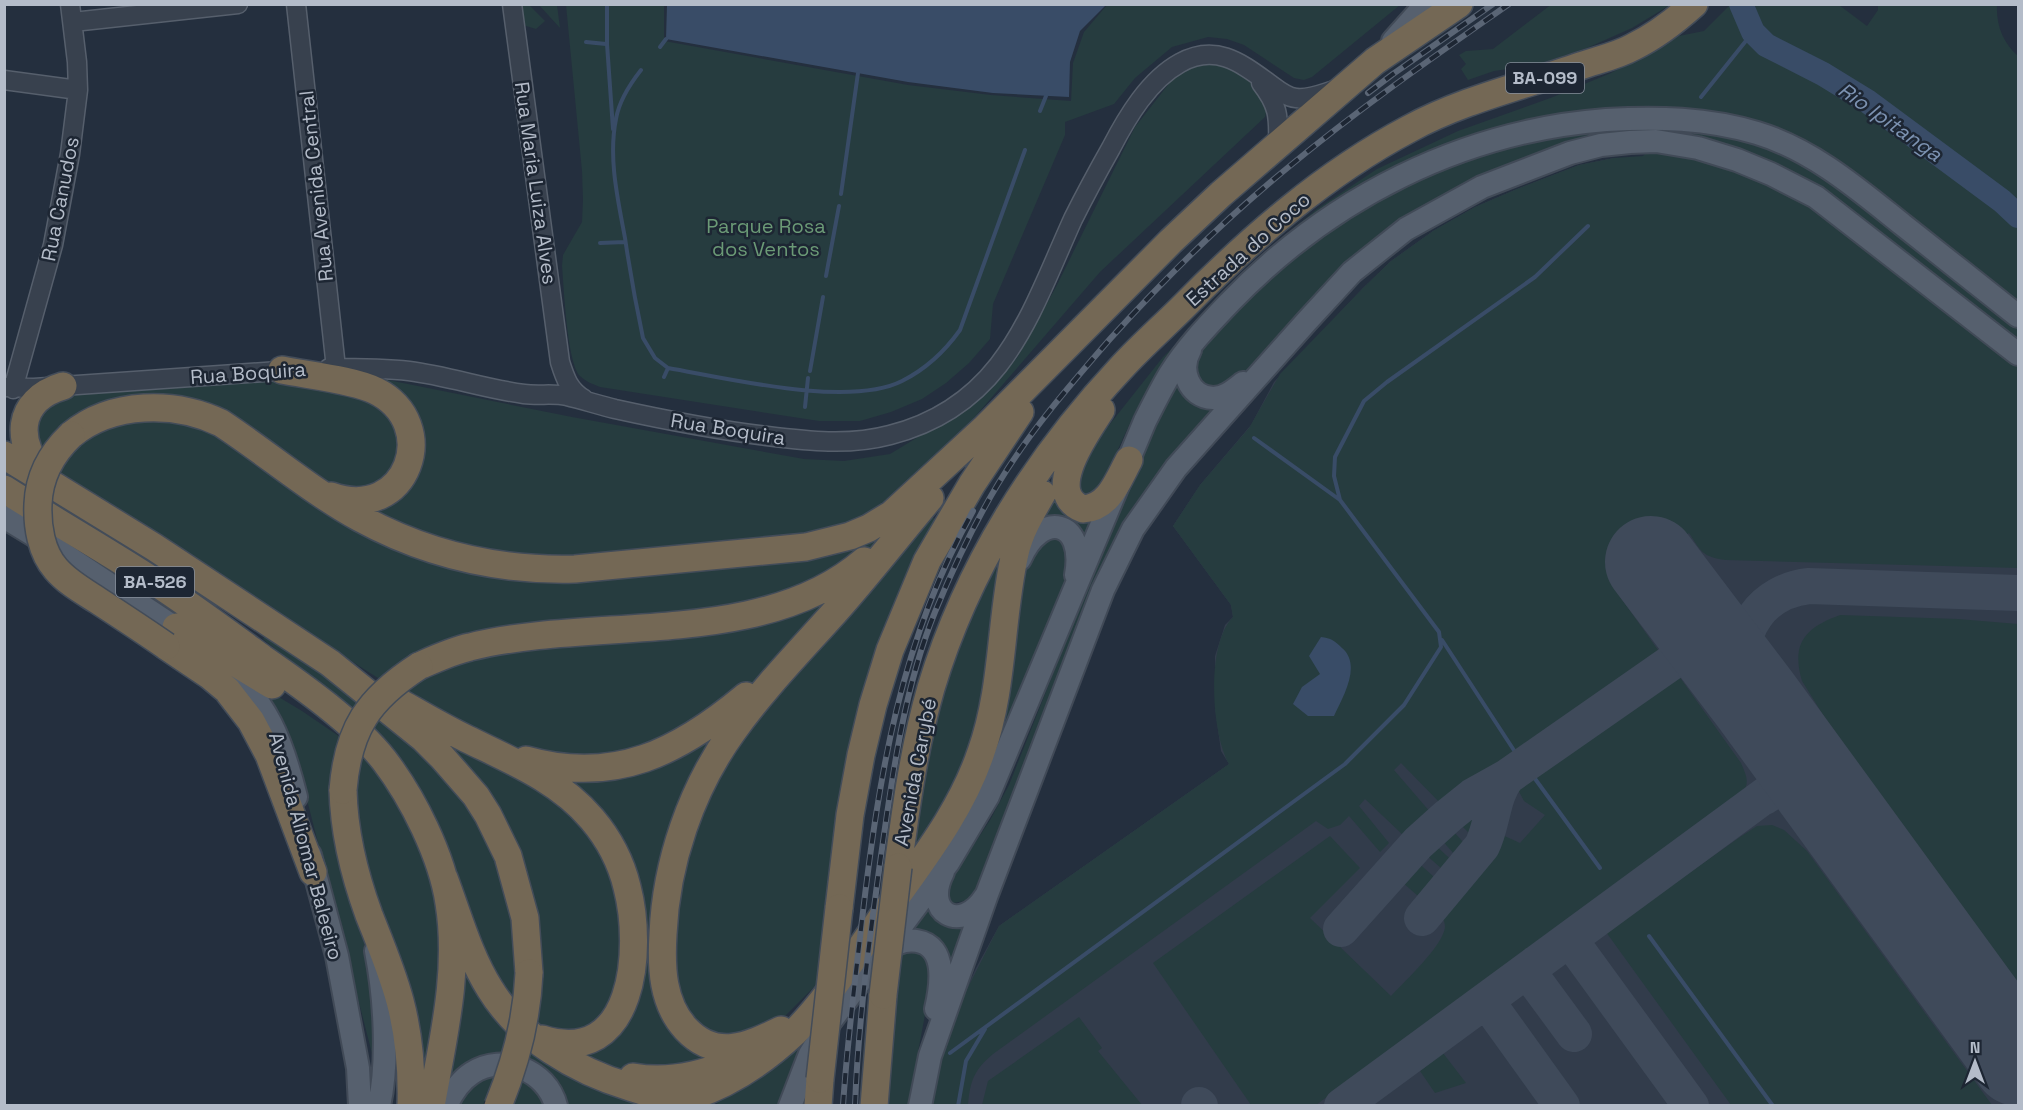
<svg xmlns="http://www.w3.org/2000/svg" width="2023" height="1110" viewBox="0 0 2023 1110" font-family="'Space Grotesk',sans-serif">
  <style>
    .airport { fill: #323c4b }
    .green { fill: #263c3f }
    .water { fill: #394c67 }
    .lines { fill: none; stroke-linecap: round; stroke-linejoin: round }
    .stream { stroke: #394c67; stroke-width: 4 }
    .river { stroke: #394c67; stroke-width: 24 }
    .taxiway { stroke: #3f4a5a; stroke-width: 36 }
    .runway { stroke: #3f4a5a; stroke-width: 92 }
    .minor-casing { stroke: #565f6c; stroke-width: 21 }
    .major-casing { stroke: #414a57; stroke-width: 26 }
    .highway-casing { stroke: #434c59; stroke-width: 30 }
    .minor { stroke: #38414e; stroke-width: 18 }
    .major { stroke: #56606e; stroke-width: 22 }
    .highway { stroke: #746855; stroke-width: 27 }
    .rail-casing { stroke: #5a6575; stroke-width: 6 }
    .rail { stroke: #1d2633; stroke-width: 4; stroke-dasharray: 11; stroke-linecap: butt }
    .highway-bridge-casing { stroke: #434c59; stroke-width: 30; stroke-linecap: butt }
    .highway-bridge { stroke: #746855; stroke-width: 27 }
    .labels { text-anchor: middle; stroke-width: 5; stroke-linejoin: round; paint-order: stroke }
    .shield { fill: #1d2633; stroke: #878f9c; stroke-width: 1.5 }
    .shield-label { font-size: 18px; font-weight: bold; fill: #b4bcc9 }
    .street-label { font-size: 20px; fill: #b4bcc9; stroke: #1d2633 }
    .park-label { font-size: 20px; fill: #6b9a76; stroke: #1d2633 }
    .water-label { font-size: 21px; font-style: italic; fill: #7c92b1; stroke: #1d2633 }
  </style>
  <rect width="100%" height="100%" fill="#242f3e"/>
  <path class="airport" d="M 1614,158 L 2018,268 L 2018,1105 L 933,1106 L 958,1007 L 976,968 L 999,926 L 1229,764 L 1221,751 L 1215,708 L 1215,656 L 1225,625 L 1233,617 L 1231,605 L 1173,526 L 1200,485 L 1251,425 L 1274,382 L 1363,288 L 1391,261 L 1433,231 L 1475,207 L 1517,189 L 1579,165 Z"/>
  <path class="green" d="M 1552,4 L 1670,4 L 1670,5 L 1632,28 L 1587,48 L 1536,65 L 1494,71 L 1468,80 L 1461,69 L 1466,64 L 1459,55 L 1466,51 L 1493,49 Z
    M 520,5 L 529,5 L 545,21 L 536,29 L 523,25 Z
    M 539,5 L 557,5 L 560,28 Z
    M 566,5 L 664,5 L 664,41 L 908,85 L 991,95 L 1071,101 L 1073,63 L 1084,32 L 1107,5 L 1400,5 L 1312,77 L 1304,80 L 1294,78 L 1244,45 L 1227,39 L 1208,37 L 1172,47 L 1135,78 L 1114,104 L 1065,122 L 1065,135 L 993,304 L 990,339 L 969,363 L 946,383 L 922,399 L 891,412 L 860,421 L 819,421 L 600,387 C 593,384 586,382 580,376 C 567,362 564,288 562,266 L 563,255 L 582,222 L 583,200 L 582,171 Z
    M 1730,5 L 1839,5 L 1867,26 L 1878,10 L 1878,5 L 1997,5 C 1996,25 2003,43 2018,56 L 2018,568 L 1726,560 C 1702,557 1701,551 1689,533 L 1613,587 L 1663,657 L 1662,660 L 1511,766 L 1464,792 L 1445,808 L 1401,763 L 1394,770 L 1431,813 L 1403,835 L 1365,799 L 1359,806 L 1389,843 L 1380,852 L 1349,816 L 1340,825 L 1328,829 L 1316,821 L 993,1054 C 974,1070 970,1081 968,1105 L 933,1106 L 936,1081 L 948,1027 L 999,926 L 1229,764 C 1211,732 1206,644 1233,617 L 1231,605 L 1173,526 L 1200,485 L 1249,428 L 1280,374 L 1363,288 L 1391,261 L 1433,231 L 1475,207 L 1517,189 L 1579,165 L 1614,158 L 1643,156 L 1645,154 L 1670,149 L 1677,152 L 1692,150 L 1689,135 L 1628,132 L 1605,135 L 1576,141 L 1467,181 L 1390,226 L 1360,250 L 1239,378 C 1233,382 1226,387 1219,389 C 1190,396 1190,361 1202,345 C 1221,319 1244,297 1268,276 C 1382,171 1534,118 1689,129 L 1686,108 C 1568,103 1450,135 1349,194 C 1328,206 1309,222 1290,236 L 1287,234 L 1317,209 L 1377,169 L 1458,131 L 1553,97 L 1611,73 L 1679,36 L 1704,31 Z
    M 1203,63 C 1209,63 1216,62 1222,63 C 1241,66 1261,92 1267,109 L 1265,117 L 1100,272 L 948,448 L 885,509 L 823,536 L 561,561 L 430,541 L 364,506 L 415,463 L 373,377 L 572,417 L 804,459 L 844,461 L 890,454 L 971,405 L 1017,358 L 1057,285 L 1135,127 L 1171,81 L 1187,69 Z
    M 1192,329 L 1147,393 L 1133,417 L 1099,490 L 1086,496 L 1078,491 L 1079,475 L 1102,434 L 1163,357 Z
    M 274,379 L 374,399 L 399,427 L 398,467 L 372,488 L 336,489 L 240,425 L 124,403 L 38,462 L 29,431 L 56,394 Z
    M 1176,383 L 1181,389 L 1217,406 L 1090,598 L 975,890 L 965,901 L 953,903 L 949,900 L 946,887 L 990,820 L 1009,785 L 1142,449 Z
    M 185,418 L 466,565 L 873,536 L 876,543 L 852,563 L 759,604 L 532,628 L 381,680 L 53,471 L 97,426 Z
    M 1054,486 L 1091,519 L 1088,542 L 1041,519 Z
    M 930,516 L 935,519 L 904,585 L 838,819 L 817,984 L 783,1018 L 729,1041 L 704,1034 L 674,996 L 678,874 L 730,745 Z
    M 1058,537 L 1066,546 L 1067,571 L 1063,585 L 1001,745 L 943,846 L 1028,562 L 1039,543 Z
    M 1002,553 C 992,636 989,723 949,799 C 938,819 923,837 911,856 L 929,738 L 966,625 Z
    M 837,591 L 762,675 L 720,709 L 640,755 L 529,756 L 400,693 L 406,685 L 459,659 Z
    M 1840,615 L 1958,619 L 2018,624 L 2018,987 L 1848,755 L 1802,681 C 1791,643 1805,628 1840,615 Z
    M 266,634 L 361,702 L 352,716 L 311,678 L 263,639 Z
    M 1672,672 L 1676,672 L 1741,763 C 1746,775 1750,782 1743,793 L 1316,1105 L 1251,1105 L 1153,963 L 1330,836 L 1360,868 L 1310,918 L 1391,996 C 1405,981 1443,946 1445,927 C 1445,919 1441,916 1436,911 L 1488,854 L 1498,833 L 1520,843 L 1545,815 L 1524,801 L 1516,786 L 1518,780 Z
    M 257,684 L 302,711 L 346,741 L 359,921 L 372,977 L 377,1073 L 296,757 C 286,728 276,708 257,684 Z
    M 377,715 L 438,769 L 472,813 L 496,861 L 512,915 L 517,969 L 513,1007 L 367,729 Z
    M 719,728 L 700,772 L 656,978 L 726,1053 L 648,1075 L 615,1069 L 576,1055 L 596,1047 L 639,913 L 554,774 Z
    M 432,729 L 550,789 L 616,870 L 624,982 L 588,1035 L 536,1028 L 540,948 Z
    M 358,751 C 404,799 438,869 440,936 C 442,984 432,1034 426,1082 L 353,825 Z
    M 1483,800 L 1486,800 L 1488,804 L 1483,834 L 1479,840 L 1472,836 L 1461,825 Z
    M 1772,825 L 1784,830 L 1807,851 L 1992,1105 L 1731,1105 L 1606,932 L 1740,837 L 1757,826 Z
    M 1447,831 L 1455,833 L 1470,850 L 1469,857 L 1465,861 L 1455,855 L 1439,837 Z
    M 1434,844 L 1458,866 L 1450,876 L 1425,854 Z
    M 1414,859 L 1443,885 L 1426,903 L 1394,875 Z
    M 927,908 C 937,923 949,923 966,926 L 951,964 C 940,945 937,933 913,930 L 913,927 Z
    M 918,950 L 928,961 L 931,983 L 908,1105 L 884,1106 L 899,955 L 904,951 Z
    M 462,951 L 509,1029 L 501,1058 L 446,1081 Z
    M 1079,1017 L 1102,1048 L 1098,1051 L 1142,1105 L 982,1105 L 988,1081 Z
    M 812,1026 L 781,1105 L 721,1105 L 710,1101 Z
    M 530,1049 L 649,1103 L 641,1106 L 562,1105 L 527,1063 Z
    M 1443,1053 L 1466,1083 L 1435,1093 L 1420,1071 Z
    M 497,1072 L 483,1105 L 452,1106 L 464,1088 Z
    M 524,1075 L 547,1106 L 510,1106 Z"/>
  <path class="water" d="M 667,5 L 667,4 L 1106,5 L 1080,31 L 1070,62 L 1069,97 L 993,93 L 908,82 L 666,39 Z
    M 1321,637 C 1331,638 1335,641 1342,648 C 1362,665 1343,697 1334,716 L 1308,716 L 1293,704 L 1302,687 L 1320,674 L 1309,656 Z"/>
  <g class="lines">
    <path class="stream" d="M 607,4 L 607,44 L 613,129
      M 586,42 L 606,44
      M 660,47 L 666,39
      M 641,70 C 630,84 619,101 616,119 C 608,158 618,200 625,238 C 630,272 636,305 643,338 L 655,358 L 668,368 C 726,378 849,408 902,381 C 926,369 945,351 960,330 L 1025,150
      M 1701,97 L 1753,32
      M 1040,111 L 1046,96
      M 841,194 L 858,73
      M 600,243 L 625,242
      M 826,276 L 839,206
      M 810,371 L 823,297
      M 664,377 L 668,368
      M 805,407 L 808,378
      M 1254,438 L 1340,500
      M 1442,640 L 1519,758
      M 1533,776 L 1600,868
      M 1649,936 L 1773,1106
      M 950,1053 L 1345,764 L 1404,705 L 1441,647 L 1439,632 L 1340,500 L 1334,476 L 1335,457 L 1364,401 L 1387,382 L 1535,277 L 1588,226
      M 958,1106 L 966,1061 L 985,1029"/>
    <path class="river" d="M 1741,4 L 1753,32 L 1766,45 L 1823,74 L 1867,101 L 2002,201 L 2018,216"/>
    <path class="taxiway" d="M 1757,702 C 1753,694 1747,686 1745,677 C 1734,630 1763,591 1809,586 L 2018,593
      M 1764,797 C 1787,783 1804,776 1826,797
      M 1422,918 L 1482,846 C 1493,824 1492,796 1507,777
      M 1341,929 L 1418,843 L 1448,816 L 1473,796 L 1507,777 L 1682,655 L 1700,645 L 1711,643 L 1715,648
      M 1578,933 L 1574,940 L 1576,948 L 1691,1106
      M 1535,964 L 1532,972 L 1535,981 L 1574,1034
      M 1494,995 L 1491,1003 L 1493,1010 L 1562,1106
      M 1199,1105 L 1200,1106
      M 1342,1106 L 1775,788 C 1788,772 1787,752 1779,734"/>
    <path class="runway" d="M 1651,562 L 1757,702 L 2018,1060"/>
    <g class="minor-casing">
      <path id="minor" d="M 296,4 L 336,368
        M 512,4 L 560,362 C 565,378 569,390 584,399
        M 73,22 L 238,4
        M 4,80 L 78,90
        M 1261,83 C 1278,105 1279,116 1278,143
        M 329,368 C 355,368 384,368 409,371 C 448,376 486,389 524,394 C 539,396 553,393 567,396 C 583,400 599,405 615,409 C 665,420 716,430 767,436 C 808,441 849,446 890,435 C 1004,406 1030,314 1073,219 C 1085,195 1098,171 1111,148 C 1127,117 1149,80 1180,63 C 1216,43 1241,63 1270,84 C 1278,90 1286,97 1296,98 C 1310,100 1326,92 1338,89
        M 4,387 L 34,388 L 292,370
        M 13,389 L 53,245 L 70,154 L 78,90 L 77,62 L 70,4"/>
    </g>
    <g class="major-casing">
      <path id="major" d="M 1393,41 L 1426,4
        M 1190,350 C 1179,369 1188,397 1213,398 C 1225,398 1234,390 1243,383
        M 4,517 L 50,545 L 189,637
        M 1020,559 C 1041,510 1086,519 1076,575
        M 222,663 C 267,701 282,741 296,797
        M 310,855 L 337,956 L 358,1068 L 360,1106
        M 943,872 C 922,913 961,934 985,897
        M 376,951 C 385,997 389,1060 379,1106
        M 883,952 C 892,945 905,939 917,941 C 948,946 941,987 936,1009
        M 446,1106 C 452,1093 461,1080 472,1073 C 503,1053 547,1070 556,1106
        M 790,1106 L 810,1054 L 830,1022 L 948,863 L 988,796 L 1145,421 C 1153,405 1161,389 1170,374 C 1186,348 1209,324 1230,302 C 1330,198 1462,131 1606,120 C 1657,117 1707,118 1757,133 C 1813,150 1858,189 1903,225 C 1941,255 1980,286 2018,316
        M 920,1106 L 930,1056 L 987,894 L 1103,590 L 1133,529 L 1176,468 L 1307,321 L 1352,272 L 1406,229 L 1482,187 L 1570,153 L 1601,145 L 1630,142 L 1656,141 L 1698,148 L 1737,160 L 1771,174 L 1816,197 L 2018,354"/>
    </g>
    <g class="highway-casing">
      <path id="highway" d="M 282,370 C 307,375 355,380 376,391 C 442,424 408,523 331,496
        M 1101,410 C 1087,432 1042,493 1083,509 C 1109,508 1118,480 1129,460
        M 71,435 C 112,401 175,401 221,423 C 268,454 311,491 360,518 C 426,554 500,571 575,569 L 806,547 L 850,536 L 869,528 L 892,514 L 984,429 L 1171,241 L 1221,194 L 1375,61 L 1459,4
        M 4,455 L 154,547 L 330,663 L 423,738 L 442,757 L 476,796 L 488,815 L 508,856 L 525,918 L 529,973
        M 46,477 C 14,444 15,400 63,386
        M 4,489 C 59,524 116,556 170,592 C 201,613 232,636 262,658 C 301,685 355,723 384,760 C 413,798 442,856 449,903 C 460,971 443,1039 431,1106
        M 176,627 L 272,685
        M 166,646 L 209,675 L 227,690 L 251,721 L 269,755 L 313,872
        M 419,666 C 435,659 452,651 470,647 C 594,616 762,649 864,561
        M 399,702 C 422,715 444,728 467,739 C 512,761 559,780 592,819 C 609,839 621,862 627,887 C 643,948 635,1068 542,1039
        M 526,760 C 615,785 679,752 746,696
        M 343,790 C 344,833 354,874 369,915 C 380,943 392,971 400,1001 C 409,1035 412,1070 411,1106
        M 898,867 C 906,807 914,747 931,688 C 967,568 1036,459 1121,368 C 1141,346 1163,327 1184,306 C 1251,238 1324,174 1409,129 C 1462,100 1523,86 1580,66 C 1597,60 1617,56 1633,47 C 1656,36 1675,21 1694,4
        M 444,878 C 458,915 469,956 490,989 C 520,1038 576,1071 630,1087 C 641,1090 668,1101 677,1101 C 682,1101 688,1097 693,1096 C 732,1083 764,1061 794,1033 C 827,1000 853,958 880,920 C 917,866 960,815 981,752 C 1004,688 1000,619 1015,553 C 1020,531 1031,513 1042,494
        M 839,908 L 850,815 L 861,755 L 873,705 L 890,650 L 927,561 L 972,484 L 1020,412
        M 781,1030 C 748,1046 716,1061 686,1029 C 662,1003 661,967 663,934 C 666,863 691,789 733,731 C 763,689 799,652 834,613 C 867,576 898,536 930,498
        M 633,1077 C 667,1083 699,1076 730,1063
        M 818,1106 L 820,1079
        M 874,1106 L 883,995"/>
    </g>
    <use href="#minor" class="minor"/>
    <use href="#major" class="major"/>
    <use href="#highway" class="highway"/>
    <g class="rail-casing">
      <path id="rail" d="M 1368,93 L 1393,74 L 1493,4
        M 843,1106 C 847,1043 855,982 862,920 C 879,775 900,641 973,511
        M 855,1106 C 858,1024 869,943 880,863 C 892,778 903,691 935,612 C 953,568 974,524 998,484 C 1030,431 1070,385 1110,339 C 1166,277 1226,218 1291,165 C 1361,107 1435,56 1509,4"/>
    </g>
    <use href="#rail" class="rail"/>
    <g class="highway-bridge-casing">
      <path id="highway-bridge" d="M 71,435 C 51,454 39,476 38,504 C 37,526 41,552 56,569 C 67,582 83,591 97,600 C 120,615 143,630 166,646
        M 343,790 C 348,729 368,699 419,666
        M 883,995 L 898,867
        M 820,1079 L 839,908
        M 498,1106 C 516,1062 527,1020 529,973"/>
    </g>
    <use href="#highway-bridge" class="highway-bridge"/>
  </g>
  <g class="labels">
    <g class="shield">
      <rect x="1506" y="63" width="78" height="30" rx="4.5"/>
      <rect x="116" y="567" width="78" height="30" rx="4.5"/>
    </g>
    <g class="shield-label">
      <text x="1545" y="84">BA-099</text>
      <text x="155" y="588">BA-526</text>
    </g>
    <g class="street-label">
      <text transform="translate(536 183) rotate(82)" y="7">Rua Maria Luiza Alves</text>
      <text transform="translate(316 186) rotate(-96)" y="7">Rua Avenida Central</text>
      <text transform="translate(60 199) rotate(-79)" y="7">Rua Canudos</text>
      <text transform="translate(1248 249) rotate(-42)" y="7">Estrada do Coco</text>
      <text transform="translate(248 373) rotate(-4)" y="7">Rua Boquira</text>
      <text transform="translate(728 429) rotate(9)" y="7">Rua Boquira</text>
      <text transform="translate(915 772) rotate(-79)" y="7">Avenida Carybé</text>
      <text transform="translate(306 846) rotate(75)" y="7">Avenida Aliomar Baleeiro</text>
    </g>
    <g class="park-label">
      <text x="766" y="233">Parque Rosa<tspan x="766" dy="23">dos Ventos</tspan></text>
    </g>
    <g class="water-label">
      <text transform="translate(1890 122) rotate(35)" y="7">Rio Ipitanga</text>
    </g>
  </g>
  <rect width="2023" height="1110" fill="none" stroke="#b4bcc9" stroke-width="12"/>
  <g transform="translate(1975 1062)" stroke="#1d2633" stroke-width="4.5" paint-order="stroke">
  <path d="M0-4.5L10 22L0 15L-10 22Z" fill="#b4bcc9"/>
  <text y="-9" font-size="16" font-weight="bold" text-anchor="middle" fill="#b4bcc9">N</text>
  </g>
</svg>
